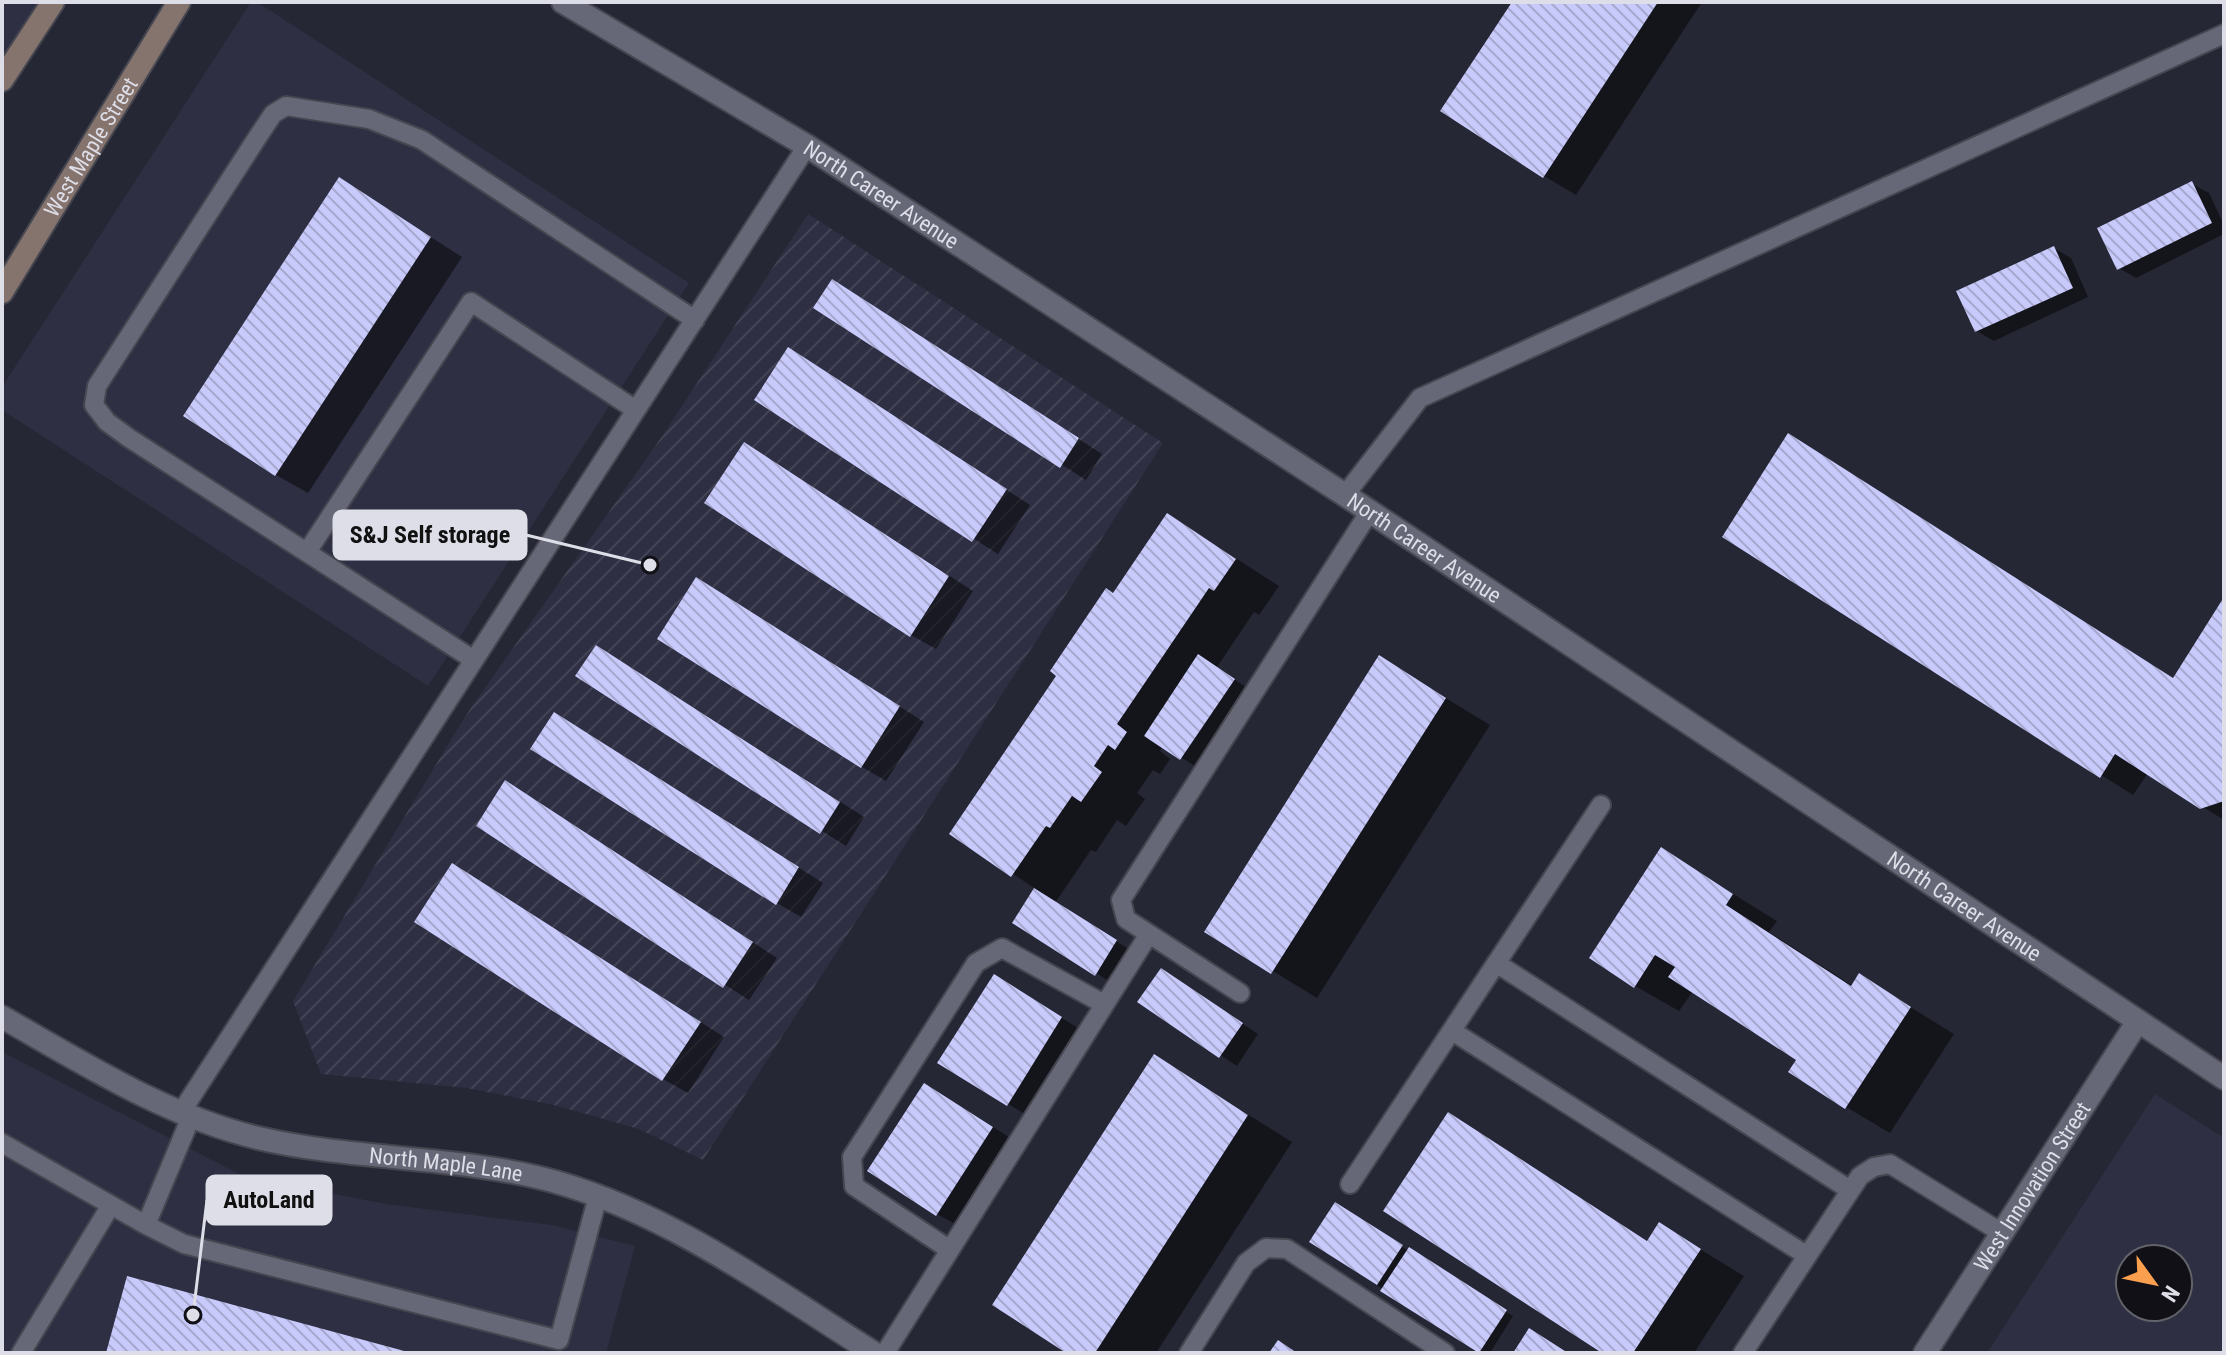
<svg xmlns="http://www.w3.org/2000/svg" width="2226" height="1355" viewBox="0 0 2226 1355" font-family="'Roboto Condensed',sans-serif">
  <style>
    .built { fill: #2e2f42; fill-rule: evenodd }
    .industrial { fill: url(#industrial-furrows) }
    .shadow { fill: #0007 }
    .building { fill: url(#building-back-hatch) }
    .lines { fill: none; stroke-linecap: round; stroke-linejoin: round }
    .service-casing { stroke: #454650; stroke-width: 22 }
    .minor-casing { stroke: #454650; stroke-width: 26 }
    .tertiary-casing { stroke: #454650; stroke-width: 26 }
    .secondary-casing { stroke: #454650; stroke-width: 26 }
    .service { stroke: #676877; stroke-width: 18 }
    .minor { stroke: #676877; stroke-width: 22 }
    .tertiary { stroke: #676877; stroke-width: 22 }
    .secondary { stroke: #85736d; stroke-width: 22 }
    .labels { text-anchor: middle; stroke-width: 8; stroke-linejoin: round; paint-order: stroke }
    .street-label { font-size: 22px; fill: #dddee7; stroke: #101016 }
    .leader { fill: none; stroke: #dddee7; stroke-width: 3 }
    .callout-dot { fill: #dddee7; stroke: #101016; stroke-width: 3 }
    .callout { fill: #dddee7; stroke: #dddee7; stroke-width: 3 }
    .callout-label { font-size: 24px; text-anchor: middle; font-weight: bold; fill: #111 }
  </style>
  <defs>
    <pattern id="industrial-furrows" width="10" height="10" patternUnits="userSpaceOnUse" patternTransform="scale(2)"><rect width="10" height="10" fill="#2e2f42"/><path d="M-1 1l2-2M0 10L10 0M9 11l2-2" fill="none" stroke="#424354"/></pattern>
    <pattern id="building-back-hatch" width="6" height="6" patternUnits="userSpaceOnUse" patternTransform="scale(2)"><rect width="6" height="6" fill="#c8cafc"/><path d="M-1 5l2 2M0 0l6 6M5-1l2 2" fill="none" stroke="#a6a8ce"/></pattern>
  </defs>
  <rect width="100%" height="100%" fill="#262734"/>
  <path class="built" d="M 2,2 L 57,2 L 2,87 Z
    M 251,2 L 257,2 L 689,283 L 428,686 L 2,410 L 2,387 Z
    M 2,1052 L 243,1176 L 386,1204 L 552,1225 L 635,1246 L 606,1353 L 2,1353 Z
    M 2155,1094 L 2224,1138 L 2224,1353 L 1987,1353 ZM 2130,1259 L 2178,1259 L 2178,1307 L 2130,1307 Z"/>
  <path class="industrial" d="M 808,214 L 1163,443 L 703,1160 L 639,1129 L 554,1105 L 467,1088 L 321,1074 L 293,1001 L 466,715 L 663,435 Z"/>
  <path class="shadow" d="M 1514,2 L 1702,2 L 1576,195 L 1544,176 Z
    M 339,179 L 462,257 L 308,493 L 276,475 Z
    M 2192,184 L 2209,193 L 2224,225 L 2224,234 L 2136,278 L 2119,268 Z
    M 2054,248 L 2071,258 L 2088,297 L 1994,341 L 1977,331 Z
    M 857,296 L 1102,454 L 1086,480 L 816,308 Z
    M 813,364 L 1030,505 L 998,554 L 757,400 Z
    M 769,459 L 973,591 L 936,649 L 911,635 Z
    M 1168,515 L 1279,586 L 1259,615 L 1254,612 L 1217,667 L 1250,690 L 1198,768 L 1163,746 L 1160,751 L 1170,759 L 1160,774 L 1153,770 L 1137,793 L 1145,799 L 1126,826 L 1117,820 L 1096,852 L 1091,850 L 1055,903 L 1132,951 L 1112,983 L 1015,922 L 1036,889 L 952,834 Z
    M 1724,537 L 2174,679 L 2224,601 L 2224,820 L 2148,773 L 2133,795 Z
    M 722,594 L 924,722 L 886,781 L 862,767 Z
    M 1380,658 L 1490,725 L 1317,998 L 1207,931 Z
    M 621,661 L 864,817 L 846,846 L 578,676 Z
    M 579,728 L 823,883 L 801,917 L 777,903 Z
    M 531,797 L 777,958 L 749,1000 L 478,826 Z
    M 1662,850 L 1777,921 L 1769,932 L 1853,986 L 1860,976 L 1954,1034 L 1890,1133 L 1846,1107 L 1798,1059 L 1693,991 L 1679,1011 L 1635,986 Z
    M 477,879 L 724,1037 L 688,1093 L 663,1079 Z
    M 1178,980 L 1258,1034 L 1237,1066 L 1140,1002 Z
    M 1019,991 L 1086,1033 L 1032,1118 L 1008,1104 Z
    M 1154,1056 L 1292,1142 L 1156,1353 L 1070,1353 Z
    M 949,1099 L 1017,1142 L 962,1228 L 937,1214 Z
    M 1448,1115 L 1649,1242 L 1660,1225 L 1744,1276 L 1694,1353 L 1606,1353 Z
    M 1335,1205 L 1513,1316 L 1490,1353 L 1479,1353 L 1312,1242 Z"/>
  <path class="building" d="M 1512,2 L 1658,2 L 1543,178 L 1440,111 Z
    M 339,177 L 431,237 L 275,476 L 183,416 Z
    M 2192,181 L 2212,223 L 2117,270 L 2097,228 Z
    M 2054,246 L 2073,288 L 1975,332 L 1956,291 Z
    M 832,279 L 1079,438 L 1060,468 L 813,308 Z
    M 788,347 L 1007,489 L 972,542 L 754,400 Z
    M 1788,433 L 2173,678 L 2224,597 L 2224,801 L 2200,809 L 2115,754 L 2100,778 L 1722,537 Z
    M 744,442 L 949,576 L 910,637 L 704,503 Z
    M 1167,513 L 1236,559 L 1214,591 L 1209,588 L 1117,724 L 1127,732 L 1115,750 L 1108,745 L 1094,766 L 1102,772 L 1081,802 L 1072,796 L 1050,828 L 1046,826 L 1011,877 L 949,834 L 1056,676 L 1050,671 L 1106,588 L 1113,593 Z
    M 696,577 L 900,706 L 861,768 L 657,639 Z
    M 596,645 L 840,802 L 820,834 L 575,676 Z
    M 1198,654 L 1235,679 L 1180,760 L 1144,736 Z
    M 1379,655 L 1446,698 L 1271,974 L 1204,932 Z
    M 554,712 L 799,867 L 776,905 L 530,749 Z
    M 505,780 L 753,942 L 723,988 L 476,826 Z
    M 1661,847 L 1733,894 L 1726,905 L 1851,986 L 1859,973 L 1911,1007 L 1845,1109 L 1788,1072 L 1796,1060 L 1668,977 L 1675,967 L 1655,955 L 1634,988 L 1589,958 Z
    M 452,863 L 701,1022 L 662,1081 L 414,922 Z
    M 1034,888 L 1117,940 L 1095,976 L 1012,923 Z
    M 1161,968 L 1243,1023 L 1219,1058 L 1137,1002 Z
    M 994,974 L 1062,1017 L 1007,1106 L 937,1063 Z
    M 1154,1054 L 1248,1115 L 1095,1353 L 1066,1353 L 992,1305 Z
    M 924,1083 L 993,1127 L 936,1216 L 867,1171 Z
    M 1448,1112 L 1647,1241 L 1659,1222 L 1701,1249 L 1633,1353 L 1602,1353 L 1383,1211 Z
    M 1335,1202 L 1403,1245 L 1377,1285 L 1309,1242 Z
    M 1409,1247 L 1507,1310 L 1479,1353 L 1380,1291 Z
    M 127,1276 L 408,1352 L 408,1353 L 106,1353 Z
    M 1529,1328 L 1568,1353 L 1513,1353 Z
    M 1278,1340 L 1297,1353 L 1269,1353 Z"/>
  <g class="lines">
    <g class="service-casing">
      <path id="service" d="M 1345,495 L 1420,398 L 2224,34
        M 307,552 L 471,302 L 636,410
        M 474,660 L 129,438 L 107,422 L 94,405 L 97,386 L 257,138 L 273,114 L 286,106 L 369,119 L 422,140 L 695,320
        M 1496,963 L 1850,1190
        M 1240,993 L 1126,919 L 1121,900 L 1370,511
        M 1452,1031 L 1806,1255
        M 180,1114 L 807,146
        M 191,1117 L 146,1225 L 184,1244 L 559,1340 L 598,1196
        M 2,1143 L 146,1225
        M 1350,1184 L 1601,805
        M 950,1250 L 854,1186 L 852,1157 L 976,963 L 1002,948 L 1104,1004
        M 21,1353 L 111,1205
        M 885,1353 L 1149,934
        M 1189,1353 L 1246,1263 L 1266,1248 L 1287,1249 L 1445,1353
        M 1743,1353 L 1860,1176 L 1874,1167 L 1890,1164 L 2002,1233"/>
    </g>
    <g class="minor-casing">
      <g id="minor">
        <path id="s1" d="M 2,1017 C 83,1063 166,1116 258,1138 C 356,1161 459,1155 556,1182 C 672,1215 772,1289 874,1353"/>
      </g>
    </g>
    <g class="tertiary-casing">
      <g id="tertiary">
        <path id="s2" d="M 563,2 L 807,146 L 1345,495 L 2224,1078"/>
        <path id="s3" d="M 1925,1353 L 2138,1021"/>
      </g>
    </g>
    <g class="secondary-casing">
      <g id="secondary">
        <path d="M 2,80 L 53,2"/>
        <path id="s4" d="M 2,292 L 179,2"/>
      </g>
    </g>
    <use href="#service" class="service"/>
    <use href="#minor" class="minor"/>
    <use href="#tertiary" class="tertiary"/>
    <use href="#secondary" class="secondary"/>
  </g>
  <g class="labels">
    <g class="street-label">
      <text dy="8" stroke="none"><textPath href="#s4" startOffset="170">West Maple Street</textPath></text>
      <text dy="8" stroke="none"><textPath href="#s2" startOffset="372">North Career Avenue</textPath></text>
      <text dy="8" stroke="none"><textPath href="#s2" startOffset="1020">North Career Avenue</textPath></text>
      <text dy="8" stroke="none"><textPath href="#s2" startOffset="1668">North Career Avenue</textPath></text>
      <text dy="8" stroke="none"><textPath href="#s1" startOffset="474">North Maple Lane</textPath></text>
      <text dy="8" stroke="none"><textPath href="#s3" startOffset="198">West Innovation Street</textPath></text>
    </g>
  </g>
  <path class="leader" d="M650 565L526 535M193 1315L207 1200"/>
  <g class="callout-dot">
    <circle cx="650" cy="565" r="8"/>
    <circle cx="193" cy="1315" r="8"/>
  </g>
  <g class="callout">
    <rect x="334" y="511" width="192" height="48" rx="8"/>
    <rect x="207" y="1176" width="124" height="48" rx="8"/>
  </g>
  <g class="callout-label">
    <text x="430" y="543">S&amp;J Self storage</text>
    <text x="269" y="1208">AutoLand</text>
  </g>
  <rect width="2226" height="1355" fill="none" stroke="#dddee7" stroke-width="8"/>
  <g transform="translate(2154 1283) rotate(123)"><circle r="38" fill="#101016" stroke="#62626a" stroke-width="2"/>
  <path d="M0-6L14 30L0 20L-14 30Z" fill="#fa9f4e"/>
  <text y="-12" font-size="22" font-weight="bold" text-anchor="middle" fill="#dddee7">N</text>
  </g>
</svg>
